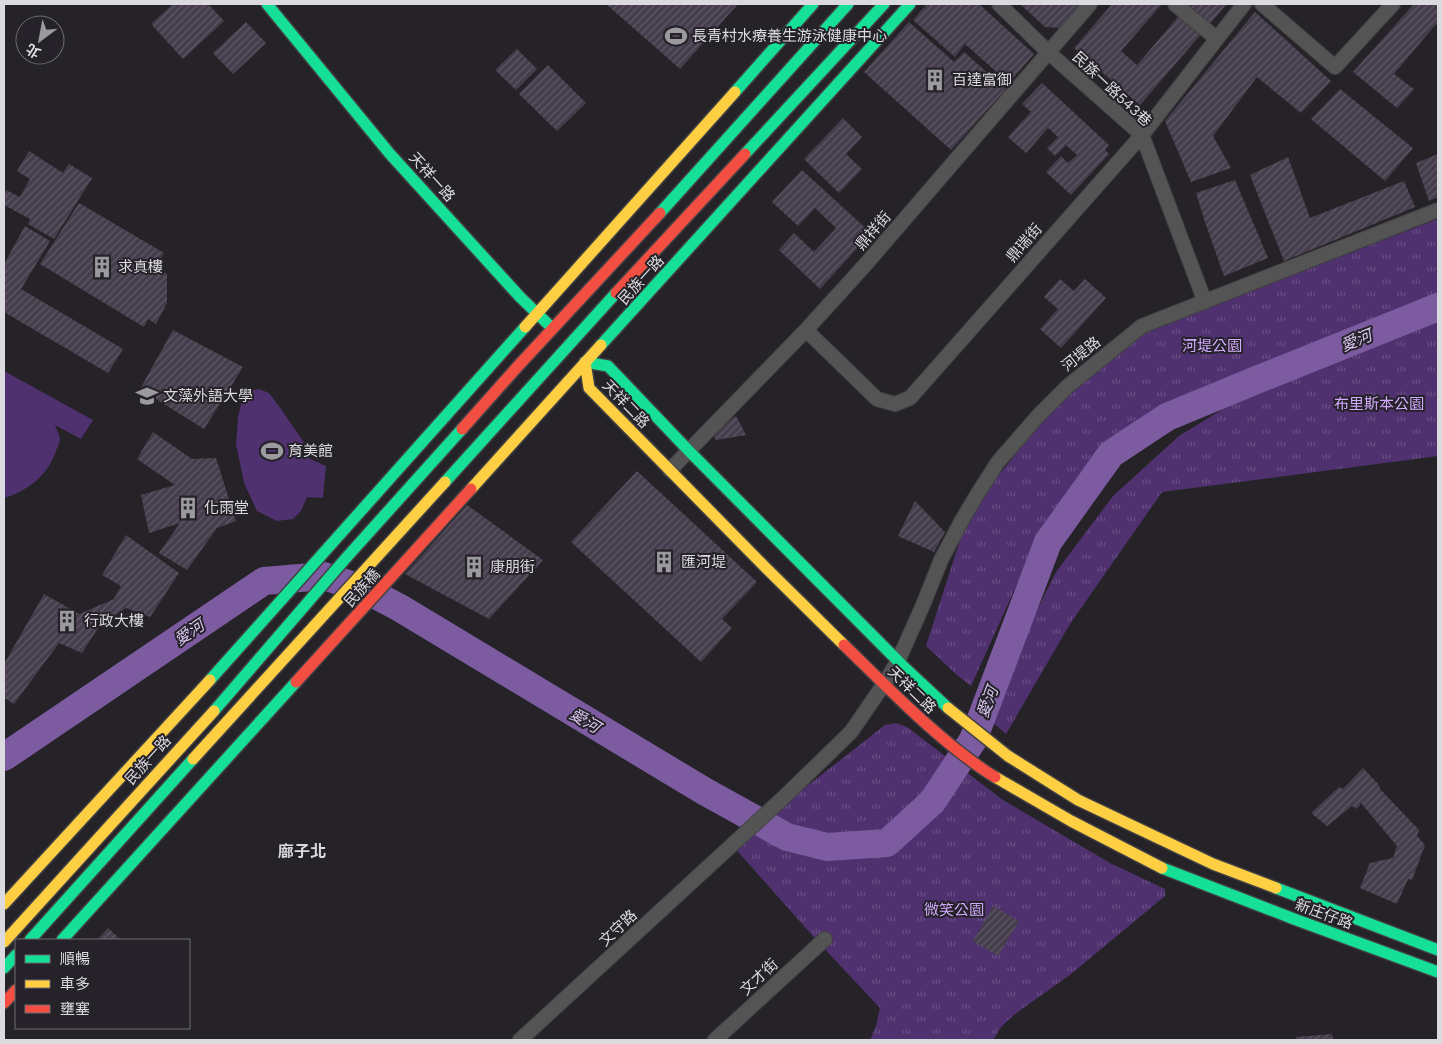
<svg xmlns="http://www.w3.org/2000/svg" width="1442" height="1044" viewBox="0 0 1442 1044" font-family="'Work Sans','Noto Sans TC',sans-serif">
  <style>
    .green { fill: #50316f }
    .park { fill: url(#park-tufts) }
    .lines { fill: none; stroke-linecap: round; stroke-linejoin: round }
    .river { stroke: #7c5ba0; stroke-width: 28 }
    .building { fill: url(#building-hatch) }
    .street-casing { stroke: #424144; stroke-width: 16 }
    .fast-casing { stroke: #424144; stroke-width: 14 }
    .slow-casing { stroke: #424144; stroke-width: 14 }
    .jam-casing { stroke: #424144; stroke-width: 14 }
    .street { stroke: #545454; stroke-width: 14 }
    .fast { stroke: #16e098; stroke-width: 11 }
    .slow { stroke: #ffcf43; stroke-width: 11 }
    .jam { stroke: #f24e42; stroke-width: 11 }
    .labels { text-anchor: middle; stroke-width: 4; stroke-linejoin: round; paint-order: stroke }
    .poi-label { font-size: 15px; fill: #dbdade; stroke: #252229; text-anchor: start }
    .street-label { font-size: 15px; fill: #dbdade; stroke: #252229 }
    .park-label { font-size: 15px; fill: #d2abfe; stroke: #252229 }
    .water-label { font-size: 16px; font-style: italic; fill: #dbc9f2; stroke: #252229 }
    .neighbourhood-label { font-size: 16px; font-weight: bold; fill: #dbdade; stroke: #252229 }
  </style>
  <defs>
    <pattern id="park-tufts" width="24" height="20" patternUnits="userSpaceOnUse" patternTransform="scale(1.25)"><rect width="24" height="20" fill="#50316f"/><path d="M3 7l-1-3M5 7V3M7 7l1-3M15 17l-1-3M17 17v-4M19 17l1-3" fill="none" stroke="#694e83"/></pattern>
    <pattern id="building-hatch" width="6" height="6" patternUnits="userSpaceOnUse" patternTransform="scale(1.25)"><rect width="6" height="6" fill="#453d4c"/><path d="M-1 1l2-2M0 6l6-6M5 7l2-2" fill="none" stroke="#5f5865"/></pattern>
  </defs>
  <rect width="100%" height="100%" fill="#252328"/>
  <path class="green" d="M 4,371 L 93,420 L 81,439 L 55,425 C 56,429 60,435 60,440 C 60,443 57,448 56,451 C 48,475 28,491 4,498 Z
    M 259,389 L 269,393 L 281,409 L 303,441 L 310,459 L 326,466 L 323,498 L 307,497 L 301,511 L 293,519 L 277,521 L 257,511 L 244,483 L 236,444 L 238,417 L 244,392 Z"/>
  <path class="park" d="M 1438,219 L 1438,299 L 1164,406 L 1131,429 L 1086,466 L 1049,519 L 1023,571 L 971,686 L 957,675 L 926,646 L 961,537 L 993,483 L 1034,430 L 1089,377 L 1140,336 L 1189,315 Z
    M 1438,314 L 1438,456 L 1162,492 L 1070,624 L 1006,734 L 982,713 L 988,709 L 1056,572 L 1113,496 L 1179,436 L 1254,390 Z
    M 896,723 L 907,727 L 1003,800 L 1110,863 L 1165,889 L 1165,896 L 1071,974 L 1015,1014 L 1001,1027 L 993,1040 L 870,1040 L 876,1026 L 880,1008 L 820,944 L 732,845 L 885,725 Z"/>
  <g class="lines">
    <path class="river" d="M 4,757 L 264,581 L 324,576 L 366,590 L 400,608 L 704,791 L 787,837 L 827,847 L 887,843 L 932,802 L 973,740 L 1048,542 L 1111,454 L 1167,417 L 1254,381 L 1438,307"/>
  </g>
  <path class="building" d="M 173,4 L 208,4 L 224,21 L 183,59 L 151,24 Z
    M 606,4 L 738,4 L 680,69 Z
    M 927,4 L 979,4 L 1034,54 L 1009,83 L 965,44 L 955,57 L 913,20 Z
    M 1020,4 L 1082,4 L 1060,28 L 1045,27 Z
    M 1112,4 L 1162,4 L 1121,51 L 1137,65 L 1189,4 L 1227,4 L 1140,105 L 1074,48 Z
    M 1414,4 L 1438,4 L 1438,26 L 1436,24 L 1394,74 L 1414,89 L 1397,108 L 1353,72 Z
    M 1255,12 L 1331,81 L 1301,113 L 1257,77 L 1213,136 L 1231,168 L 1191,182 L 1165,121 Z
    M 246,22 L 266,43 L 233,74 L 213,53 Z
    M 909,22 L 954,62 L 964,52 L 1006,89 L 951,150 L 864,72 Z
    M 517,49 L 537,69 L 516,90 L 495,70 Z
    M 548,65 L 586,103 L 557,131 L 519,94 Z
    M 1042,83 L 1109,145 L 1105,150 L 1109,154 L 1071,195 L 1046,172 L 1061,156 L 1068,163 L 1077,155 L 1066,145 L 1055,156 L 1047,148 L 1058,137 L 1048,128 L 1026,153 L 1008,137 L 1031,112 L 1022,104 Z
    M 1340,89 L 1413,148 L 1385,181 L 1311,119 Z
    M 843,118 L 862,137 L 846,154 L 862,169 L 839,193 L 804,159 Z
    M 29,151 L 63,173 L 69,164 L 92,178 L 54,239 L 28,224 L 30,219 L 4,205 L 4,195 L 6,190 L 20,197 L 30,179 L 17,171 Z
    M 1438,154 L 1438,197 L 1429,201 L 1416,163 Z
    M 1288,157 L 1310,218 L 1404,181 L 1415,207 L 1284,261 L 1250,175 Z
    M 802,170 L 871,233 L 820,289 L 779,250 L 794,233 L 814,252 L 836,228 L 815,208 L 798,226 L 772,202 Z
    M 1235,180 L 1268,258 L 1224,276 L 1204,219 L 1196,193 Z
    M 79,203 L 164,253 L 158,262 L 161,265 L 159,269 L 167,274 L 167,303 L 156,324 L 148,319 L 144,327 L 40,264 Z
    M 25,226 L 50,241 L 21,289 L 123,349 L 108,373 L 4,312 L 4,264 Z
    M 1060,279 L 1074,291 L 1085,279 L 1106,298 L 1061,348 L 1040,329 L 1058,309 L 1044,297 Z
    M 173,330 L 243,367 L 204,429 L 140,389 Z
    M 736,416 L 746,435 L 716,440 L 714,437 L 717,429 L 723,424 Z
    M 153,432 L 192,459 L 216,458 L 236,521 L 217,528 L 187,570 L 159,553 L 180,523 L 149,533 L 141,495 L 175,485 L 137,459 Z
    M 637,471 L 757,582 L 722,619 L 732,628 L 701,662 L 571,542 Z
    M 915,501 L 945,532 L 934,552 L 898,536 Z
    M 467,505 L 543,560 L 489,619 L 405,574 Z
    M 126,535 L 179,573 L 150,617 L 126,608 L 100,625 L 82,653 L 59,643 L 14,704 L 4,698 L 4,664 L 44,594 L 79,614 L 114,599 L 121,586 L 102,575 Z
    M 1363,768 L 1379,785 L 1380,789 L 1419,830 L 1417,836 L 1425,845 L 1412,880 L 1408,879 L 1397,904 L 1360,888 L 1370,863 L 1393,858 L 1397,846 L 1361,803 L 1357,809 L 1352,806 L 1327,826 L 1311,813 L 1339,787 L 1343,789 Z
    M 993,906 L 1019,921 L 998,956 L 973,941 Z
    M 108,928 L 121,940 L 97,940 Z
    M 1332,1034 L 1333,1040 L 1297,1040 L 1296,1037 Z"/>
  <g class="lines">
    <g class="street-casing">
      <path id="street" d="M 999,4 L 1048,52 L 1142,135 L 1205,302
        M 1175,4 L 1217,39
        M 1262,4 L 1335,67 L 1393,4
        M 806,330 L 877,399 L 895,404 L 910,398 L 1142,135 L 1244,4
        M 670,470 L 806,330 L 866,264 L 1090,4
        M 520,1040 L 782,799 L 851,732 L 884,684 L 898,661 L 923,605 L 941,560 L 962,520 L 978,493 L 998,462 L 1038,416 L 1068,386 L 1142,326 L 1438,210
        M 715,1040 L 825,939"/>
    </g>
    <g class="fast-casing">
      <path id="fast" d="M 267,4 L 390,154 L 520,297 L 549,325
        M 735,92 L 813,4
        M 745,154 L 884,4
        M 660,213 L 848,4
        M 601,345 L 910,4
        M 585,362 L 608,366 L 689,451 L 903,666 L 948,708
        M 445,482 L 616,293
        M 210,680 L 525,327
        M 214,711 L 346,558 L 462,429
        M 1162,868 L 1294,919 L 1438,972
        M 1276,888 L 1438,950
        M 30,940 L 193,759
        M 62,940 L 296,682
        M 4,968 L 16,955"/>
    </g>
    <g class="slow-casing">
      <path id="slow" d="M 525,327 L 735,92
        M 585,362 L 589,388 L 764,566 L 844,645
        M 471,489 L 601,345
        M 948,708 L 1008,756 L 1078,800 L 1213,864 L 1276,888
        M 193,759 L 445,482
        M 995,777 L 1071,821 L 1162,868
        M 4,904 L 210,680
        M 4,942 L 214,711"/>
    </g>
    <g class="jam-casing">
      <path id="jam" d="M 616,293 L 745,154
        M 462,429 L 519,365 L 660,213
        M 844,645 C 881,681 917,718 957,750 C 969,759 981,769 995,777
        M 296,682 L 471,489
        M 4,1003 L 16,990"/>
    </g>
    <use href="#street" class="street"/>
    <use href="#fast" class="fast"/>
    <use href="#slow" class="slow"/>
    <use href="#jam" class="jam"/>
  </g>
  <defs>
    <g id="stadium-bare" transform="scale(1.725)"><path d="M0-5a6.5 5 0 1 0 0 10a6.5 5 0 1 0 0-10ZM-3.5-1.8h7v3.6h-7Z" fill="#9b9a9e" stroke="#252229" stroke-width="2.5" paint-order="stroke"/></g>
    <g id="building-bare" transform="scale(1.725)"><path d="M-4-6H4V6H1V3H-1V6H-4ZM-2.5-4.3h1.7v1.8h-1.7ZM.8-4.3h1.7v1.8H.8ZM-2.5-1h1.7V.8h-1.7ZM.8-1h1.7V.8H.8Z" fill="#9b9a9e" stroke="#252229" stroke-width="2.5" paint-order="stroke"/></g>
    <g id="university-bare" transform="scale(1.725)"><path d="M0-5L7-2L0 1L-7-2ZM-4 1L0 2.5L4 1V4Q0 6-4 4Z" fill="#9b9a9e" stroke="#252229" stroke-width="2.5" paint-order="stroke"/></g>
  </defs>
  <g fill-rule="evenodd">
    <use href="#stadium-bare" x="676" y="36"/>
    <use href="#building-bare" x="935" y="80"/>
    <use href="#building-bare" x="102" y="267"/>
    <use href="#university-bare" x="147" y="396"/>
    <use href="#stadium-bare" x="272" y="451"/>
    <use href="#building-bare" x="188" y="508"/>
    <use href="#building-bare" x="664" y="562"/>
    <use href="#building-bare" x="474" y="567"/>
    <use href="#building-bare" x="67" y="621"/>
  </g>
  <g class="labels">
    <g class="poi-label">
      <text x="692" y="41">長青村水療養生游泳健康中心</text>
      <text x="952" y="85">百達富御</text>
      <text x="118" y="272">求真樓</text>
      <text x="163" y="401">文藻外語大學</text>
      <text x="288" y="456">育美館</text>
      <text x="204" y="513">化雨堂</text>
      <text x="681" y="567">匯河堤</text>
      <text x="490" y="572">康朋街</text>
      <text x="84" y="626">行政大樓</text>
    </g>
    <g class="street-label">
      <text transform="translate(1112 89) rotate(43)" y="5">民族一路543巷</text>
      <text transform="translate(432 177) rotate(48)" y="5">天祥一路</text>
      <text transform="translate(873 231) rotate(-49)" y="5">鼎祥街</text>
      <text transform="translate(1024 243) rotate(-49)" y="5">鼎瑞街</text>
      <text transform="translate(641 280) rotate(-48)" y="5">民族一路</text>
      <text transform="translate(1081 354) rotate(-39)" y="5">河堤路</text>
      <text transform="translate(626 404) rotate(46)" y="5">天祥二路</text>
      <text transform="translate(362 588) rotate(-48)" y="5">民族橋</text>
      <text transform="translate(912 690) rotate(44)" y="5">天祥二路</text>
      <text transform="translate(148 760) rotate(-48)" y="5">民族一路</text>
      <text transform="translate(1324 914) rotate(20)" y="5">新庄仔路</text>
      <text transform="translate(618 928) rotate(-43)" y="5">文守路</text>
      <text transform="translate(759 977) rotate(-43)" y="5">文才街</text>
    </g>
    <g class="park-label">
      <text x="1212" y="351">河堤公園</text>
      <text x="1379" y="409">布里斯本公園</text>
      <text x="954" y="915">微笑公園</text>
    </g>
    <g class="water-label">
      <text transform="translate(1356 340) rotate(-22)" y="6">愛河</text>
      <text transform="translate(189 632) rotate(-34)" y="6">愛河</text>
      <text transform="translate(987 702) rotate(-69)" y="6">愛河</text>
      <text transform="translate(585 720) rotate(31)" y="6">愛河</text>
    </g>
    <g class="neighbourhood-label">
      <text x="302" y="857">廍子北</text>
    </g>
  </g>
  <rect width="1442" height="1044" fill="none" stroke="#dbdade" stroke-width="10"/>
  <rect x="15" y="939" width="175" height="90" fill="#252229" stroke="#6e6c71"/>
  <rect x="25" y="955" width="25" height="8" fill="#16e098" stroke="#6e6c71"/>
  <text x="60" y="964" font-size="15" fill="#dbdade">順暢</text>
  <rect x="25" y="980" width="25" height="8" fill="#ffcf43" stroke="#6e6c71"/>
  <text x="60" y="989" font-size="15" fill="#dbdade">車多</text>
  <rect x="25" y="1005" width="25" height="8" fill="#f24e42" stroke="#6e6c71"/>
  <text x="60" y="1014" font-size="15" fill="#dbdade">壅塞</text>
  <g transform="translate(40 40) rotate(212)"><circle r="24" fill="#252229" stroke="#6e6c71"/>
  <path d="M0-4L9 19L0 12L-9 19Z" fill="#9b9a9e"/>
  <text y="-8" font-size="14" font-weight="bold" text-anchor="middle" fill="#dbdade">北</text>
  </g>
</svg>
